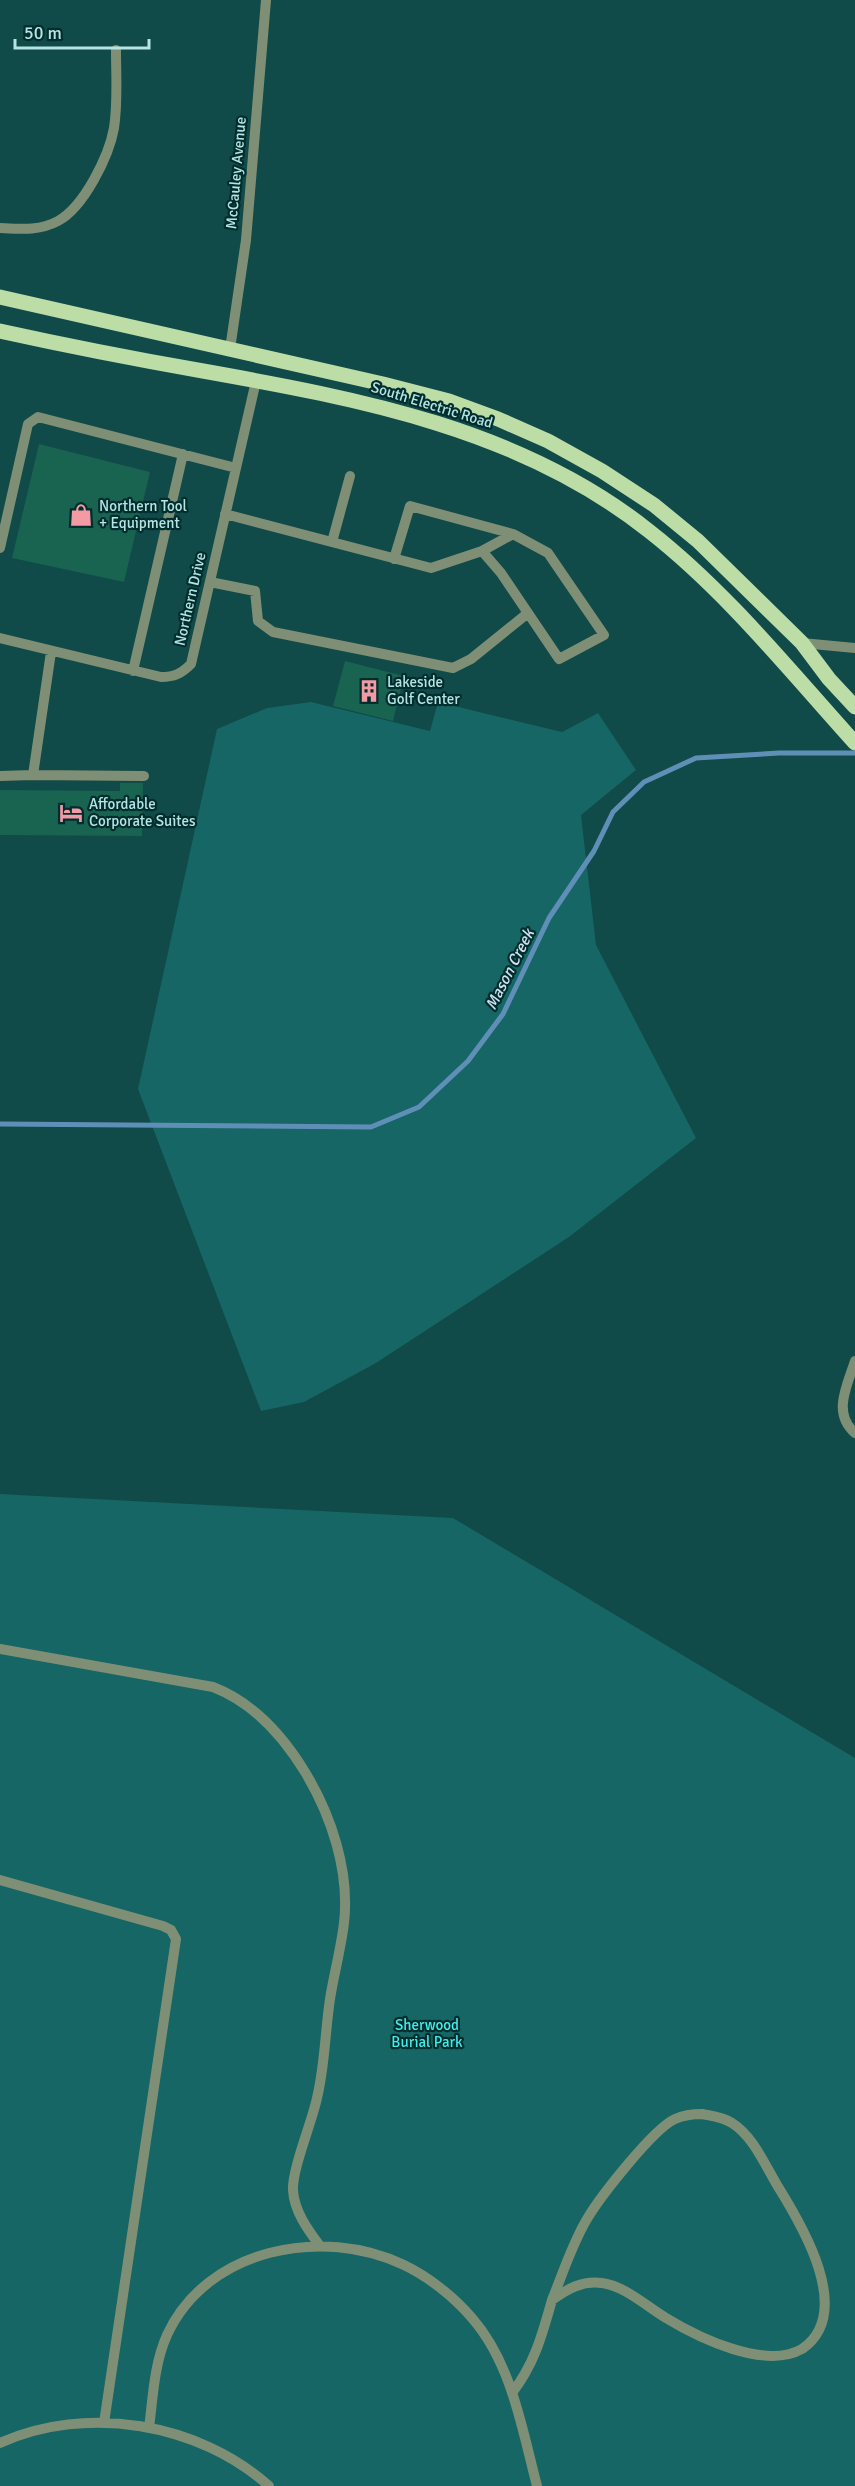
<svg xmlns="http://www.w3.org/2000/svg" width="855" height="2486" viewBox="0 0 855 2486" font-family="Signika,sans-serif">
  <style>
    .green { fill: #156665 }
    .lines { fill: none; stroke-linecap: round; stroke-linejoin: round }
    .stream { stroke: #5f8fb7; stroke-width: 5 }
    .building { fill: #196351 }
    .minor { stroke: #7f8f75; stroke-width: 10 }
    .major { stroke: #bcdda6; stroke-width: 15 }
    .labels { text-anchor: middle; stroke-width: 4.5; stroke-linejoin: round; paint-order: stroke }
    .street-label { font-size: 15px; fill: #b6e4e2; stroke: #002e2e }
    .poi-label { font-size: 15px; fill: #b6e4e2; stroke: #002e2e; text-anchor: start }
    .park-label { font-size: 15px; fill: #43edea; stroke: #002e2e }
    .water-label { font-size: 16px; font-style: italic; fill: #d3e1f1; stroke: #002e2e }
  </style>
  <rect width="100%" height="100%" fill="#104a49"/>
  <path class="green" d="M 311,702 L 430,731 L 438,702 L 562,732 L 598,713 L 636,770 L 581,815 L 596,945 L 696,1138 L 569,1237 L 376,1363 L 304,1402 L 261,1411 L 138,1089 L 217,729 L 267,708 Z
    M 0,1494 L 453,1518 L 855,1758 L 855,2486 L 0,2486 Z"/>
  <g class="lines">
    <path class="stream" d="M 0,1124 L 371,1127 L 419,1107 L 468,1061 L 503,1014 L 549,918 L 594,851 L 613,812 L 644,782 L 696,758 L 779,753 L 855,753"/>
  </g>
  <path class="building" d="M 39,444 L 150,472 L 124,582 L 12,558 Z
    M 345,661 L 404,676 L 393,721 L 333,706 Z
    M 120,783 L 143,783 L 142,836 L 0,835 L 0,790 L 120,791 Z"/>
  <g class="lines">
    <path class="minor" d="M 0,228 C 20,229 40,231 58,221 C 84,207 109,156 114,128 C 118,103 116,76 116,50
      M 230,349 L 246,240 L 266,0
      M 225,514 L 431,568 L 482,551 L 501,573 L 559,659 L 604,635 L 548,553 L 513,534 L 482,551
      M 332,542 L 350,476
      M 0,548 L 28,424 L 38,417 L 236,468
      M 394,559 L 410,506 L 513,534
      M 210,582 L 255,591 L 258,621 L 273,632 L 453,668 L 471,659 L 528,613
      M 0,638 L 161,677 C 174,677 181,674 191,664 L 256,381
      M 802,643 L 855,648
      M 51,652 L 33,775 L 144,776
      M 133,671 L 183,454
      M 0,776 L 33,775
      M 855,1361 C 847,1386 832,1413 855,1433
      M 0,1649 L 213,1687 C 252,1702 283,1736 305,1772 C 331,1815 350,1871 344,1923 C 341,1948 334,1974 330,1999 C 325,2032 325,2065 317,2098 C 312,2122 292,2169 293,2190 C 294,2211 308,2230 320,2246
      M 0,1880 L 163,1926 L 171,1930 L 176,1939 L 104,2423
      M 702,2114 C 712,2116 723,2117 732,2123 C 753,2136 765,2165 777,2185 C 802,2225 855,2313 802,2349 C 765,2370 699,2338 666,2318 C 646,2306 625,2286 602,2283 C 583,2280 567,2289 552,2300 C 563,2273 572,2244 587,2219 C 600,2197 653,2129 675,2119 C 684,2115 693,2114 702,2114 Z
      M 512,2393 C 535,2363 542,2335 552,2300
      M 149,2428 C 153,2397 154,2364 167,2335 C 207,2248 323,2226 404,2265 C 429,2277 454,2297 472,2318 C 512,2364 522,2429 537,2486
      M 0,2443 C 86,2404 199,2423 269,2486"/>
    <path class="major" d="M 0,297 L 383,384 L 449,401 L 498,419 L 548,441 L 602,471 L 654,505 L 698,541 L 802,643 L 829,679 L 855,707
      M 0,331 C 68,346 135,359 203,371 C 360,399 521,429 649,531 C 727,592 789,670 855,743"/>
  </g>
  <defs>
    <g id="shop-bare" transform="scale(1.8)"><path d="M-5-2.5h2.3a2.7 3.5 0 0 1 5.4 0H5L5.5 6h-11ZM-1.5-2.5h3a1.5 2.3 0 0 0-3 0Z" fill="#f49aa4" stroke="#002e2e" stroke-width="2.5" paint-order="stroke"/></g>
    <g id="building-bare" transform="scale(1.8)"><path d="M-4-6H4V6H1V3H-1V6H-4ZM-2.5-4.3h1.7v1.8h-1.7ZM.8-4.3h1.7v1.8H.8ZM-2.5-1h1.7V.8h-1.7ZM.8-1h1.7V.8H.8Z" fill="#f49aa4" stroke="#002e2e" stroke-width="2.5" paint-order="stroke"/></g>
    <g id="hotel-bare" transform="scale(1.8)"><path d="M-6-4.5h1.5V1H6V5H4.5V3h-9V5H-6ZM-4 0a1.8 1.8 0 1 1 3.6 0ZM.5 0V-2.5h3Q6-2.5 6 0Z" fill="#f49aa4" stroke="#002e2e" stroke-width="2.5" paint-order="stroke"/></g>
  </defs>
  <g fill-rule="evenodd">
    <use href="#shop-bare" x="81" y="515"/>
    <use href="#building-bare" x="369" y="691"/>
    <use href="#hotel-bare" x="71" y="813"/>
  </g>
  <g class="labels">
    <g class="street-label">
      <text transform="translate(236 173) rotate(-85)" y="5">McCauley Avenue</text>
      <text transform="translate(432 405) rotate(17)" y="5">South Electric Road</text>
      <text transform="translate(190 599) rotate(-77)" y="5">Northern Drive</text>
    </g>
    <g class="poi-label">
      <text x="99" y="511">Northern Tool<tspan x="99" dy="17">+ Equipment</tspan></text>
      <text x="387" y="687">Lakeside<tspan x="387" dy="17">Golf Center</tspan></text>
      <text x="89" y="809">Affordable<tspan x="89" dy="17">Corporate Suites</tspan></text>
    </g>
    <g class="park-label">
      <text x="427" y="2030">Sherwood<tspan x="427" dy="17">Burial Park</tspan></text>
    </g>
    <g class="water-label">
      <text transform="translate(509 969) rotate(-63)" y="6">Mason Creek</text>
    </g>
  </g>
  <path d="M15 39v9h134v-9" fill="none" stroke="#b6e4e2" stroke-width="3"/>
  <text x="24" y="39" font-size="18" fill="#b6e4e2" stroke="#002e2e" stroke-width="4.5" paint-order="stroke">50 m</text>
</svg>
